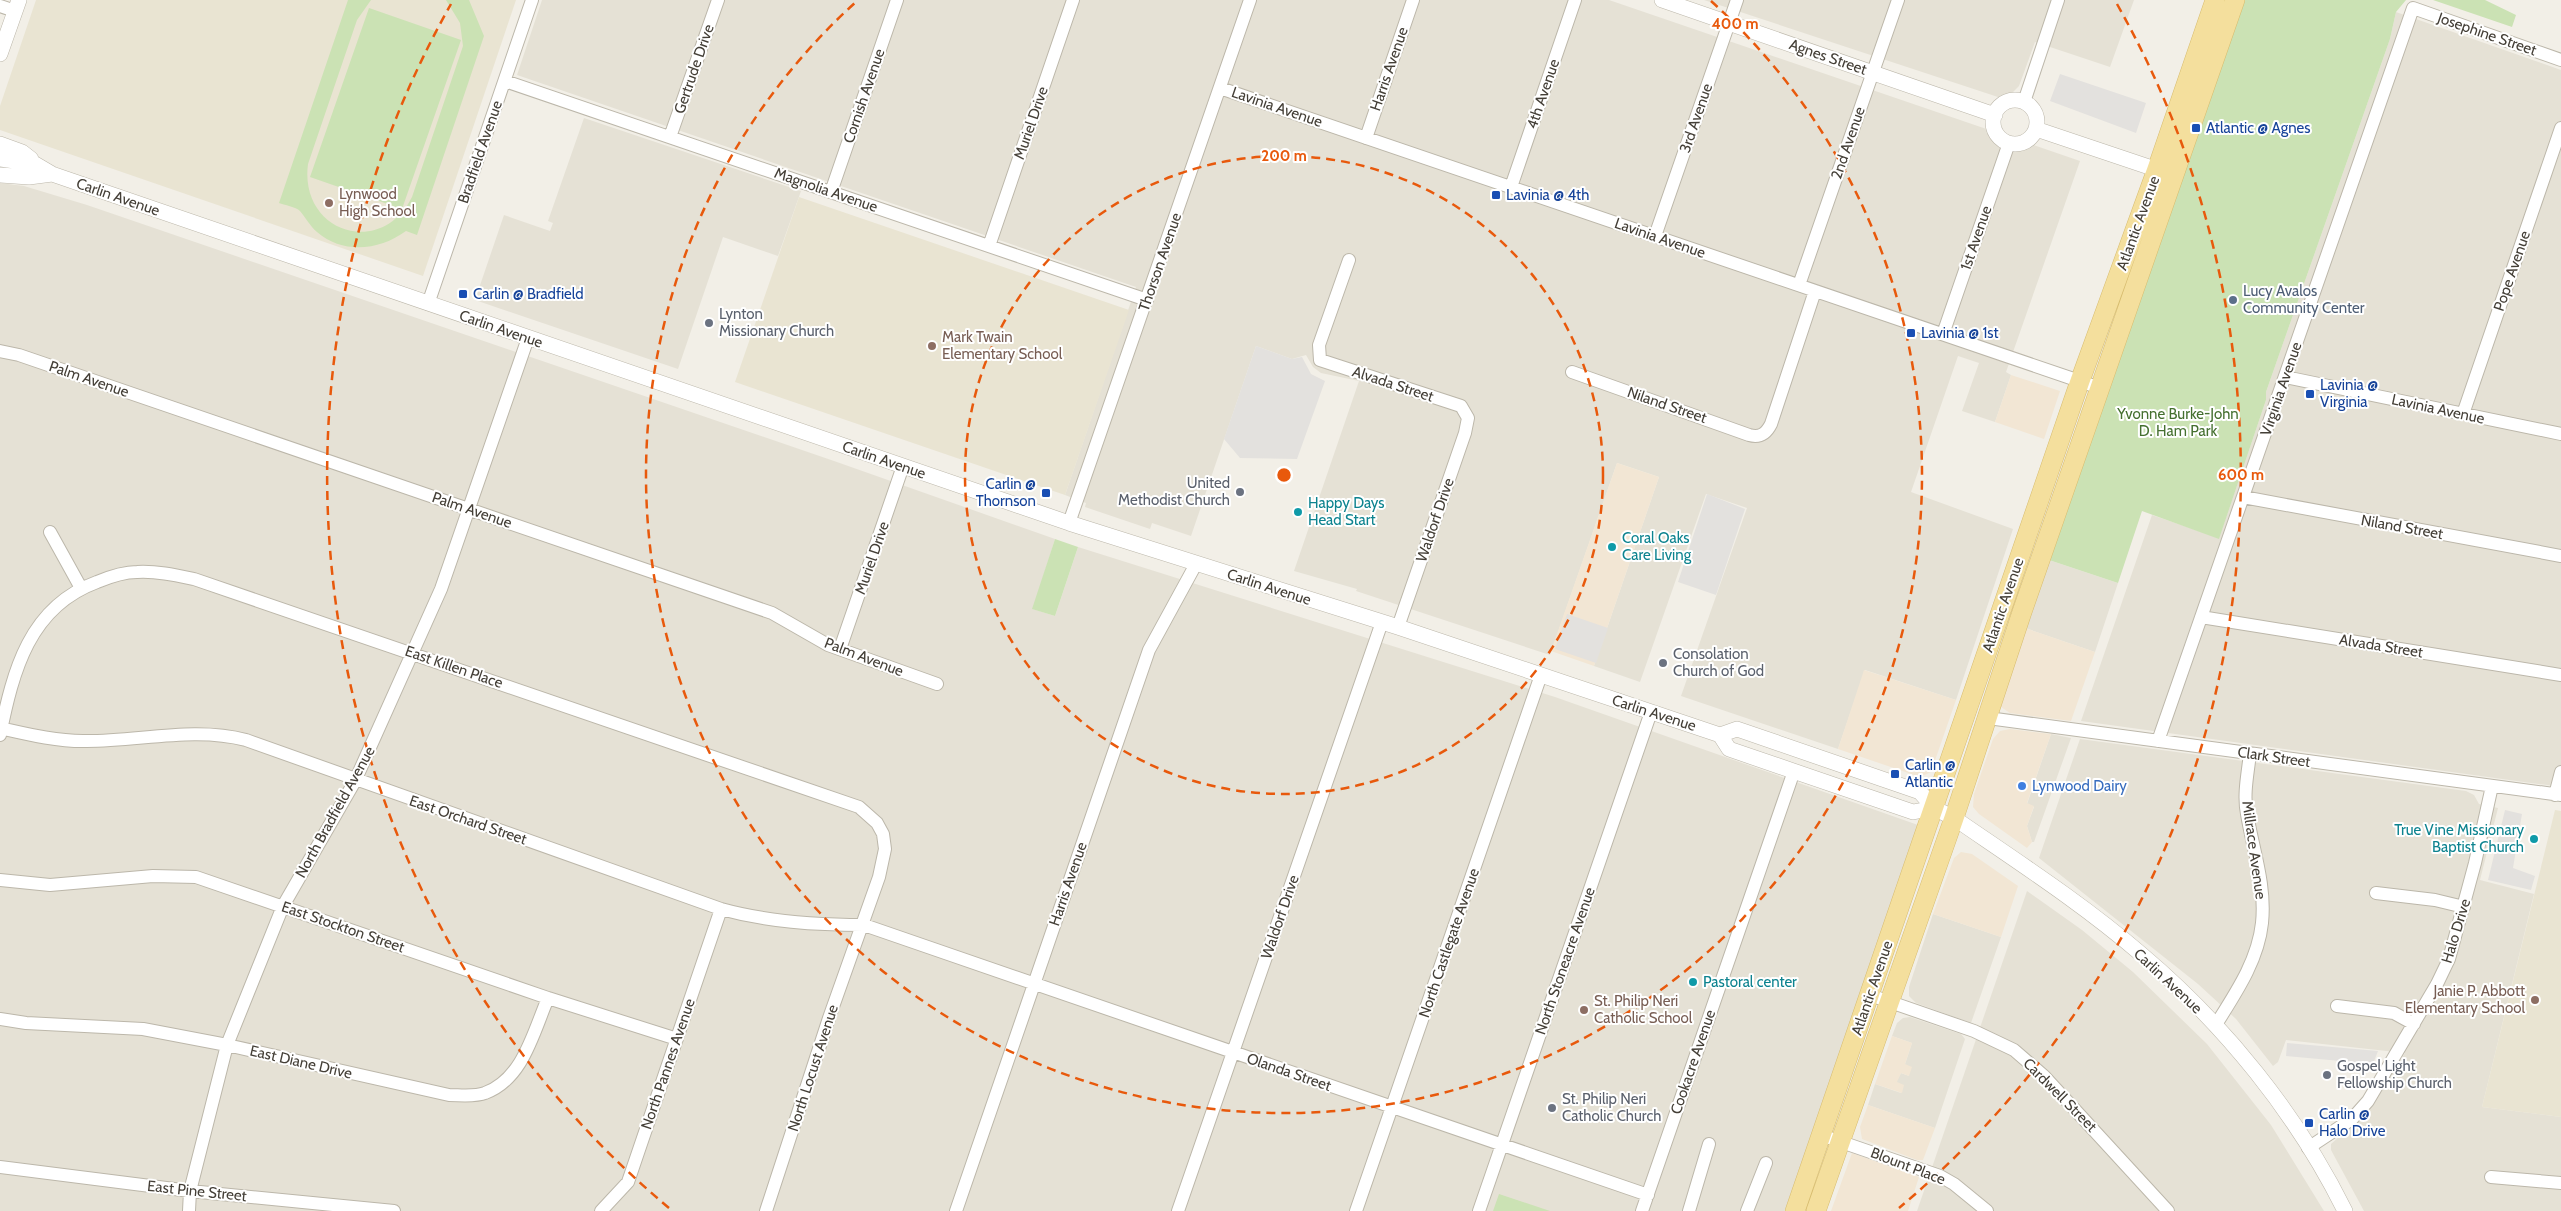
<svg xmlns="http://www.w3.org/2000/svg" width="2561" height="1211" viewBox="0 0 2561 1211" font-family="Cabin,sans-serif">
  <style>
    .residential { fill: #e5e1d5 }
    .commercial { fill: #f2e6d4 }
    .education { fill: #e9e4d2 }
    .green { fill: #cbe2b4 }
    .parking { fill: #e3e1de }
    .lines { fill: none; stroke-linecap: round; stroke-linejoin: round }
    .minor-casing { stroke: #bcb7aa; stroke-width: 14 }
    .tertiary-casing { stroke: #bcb7aa; stroke-width: 16 }
    .primary-casing { stroke: #d7bc6f; stroke-width: 20 }
    .minor { stroke: #fff; stroke-width: 12 }
    .tertiary { stroke: #fff; stroke-width: 15 }
    .primary { stroke: #f4df9d; stroke-width: 19 }
    .ring { fill: none; stroke: #e8590c; stroke-width: 2.5; stroke-dasharray: 9 6 }
    .transit-dot { fill: #1a4fb4; stroke: #fff; stroke-width: 2 }
    .education-dot { fill: #8d6e63; stroke: #fff; stroke-width: 2 }
    .service-dot { fill: #5c6f8a; stroke: #fff; stroke-width: 2 }
    .worship-dot { fill: #6b7280; stroke: #fff; stroke-width: 2 }
    .culture-dot { fill: #0f9aa8; stroke: #fff; stroke-width: 2 }
    .shop-dot { fill: #3f7fe0; stroke: #fff; stroke-width: 2 }
    .labels { text-anchor: middle; stroke-width: 4; stroke-linejoin: round; paint-order: stroke }
    .street-label { font-size: 15px; fill: #443f37; stroke: #fff }
    .transit-label { font-size: 15px; fill: #164399; stroke: #fff; text-anchor: start }
    .education-label { font-size: 15px; fill: #785e54; stroke: #fff; text-anchor: start }
    .service-label { font-size: 15px; fill: #4e5e75; stroke: #fff; text-anchor: start }
    .worship-label { font-size: 15px; fill: #5b616d; stroke: #fff; text-anchor: start }
    .park-label { font-size: 15px; fill: #457030; stroke: #fff }
    .culture-label { font-size: 15px; fill: #0d838f; stroke: #fff; text-anchor: start }
    .shop-label { font-size: 15px; fill: #366cbe; stroke: #fff; text-anchor: start }
    .centre { fill: #e8590c; stroke: #fff; stroke-width: 2.5 }
    .ring-label { font-size: 15px; text-anchor: middle; font-weight: bold; fill: #e8590c; stroke: #fff; stroke-width: 4; stroke-linejoin: round; paint-order: stroke }
  </style>
  <rect width="100%" height="100%" fill="#f2efe7"/>
  <path class="residential" d="M 542,0 L 1609,0 L 2080,161 L 2006,372 L 2011,375 L 1995,422 L 1962,411 L 1979,363 L 1958,356 L 1911,492 L 2013,529 L 1956,700 L 1865,670 L 1838,749 L 1681,696 L 1747,508 L 1706,494 L 1640,682 L 1594,666 L 1659,477 L 1617,463 L 1550,655 L 1356,591 L 1357,589 L 1294,571 L 1359,381 L 1321,373 L 1313,367 L 1306,355 L 1292,359 L 1256,346 L 1191,536 L 1152,523 L 1150,529 L 1085,507 L 1086,503 L 1065,495 L 1136,287 L 517,75 Z
    M 1704,0 L 2134,0 L 2110,67 L 2035,42 L 2019,86 L 2010,95 L 2001,98 Z
    M 2396,12 L 2561,70 L 2561,787 L 2081,721 L 2152,515 L 2219,538 L 2266,400 L 2266,392 L 2390,39 Z
    M 584,118 L 801,191 L 778,256 L 723,237 L 678,369 L 475,300 L 504,215 L 550,231 L 553,223 L 548,221 Z
    M 0,183 L 24,186 L 87,205 L 834,461 L 1055,539 L 1033,609 L 1055,616 L 1078,547 L 1555,697 L 1918,825 L 1785,1211 L 0,1211 Z
    M 2049,560 L 2118,583 L 2095,652 L 2025,628 Z
    M 2051,734 L 2071,738 L 2034,842 L 2032,842 L 2027,826 L 2034,807 L 2027,804 Z
    M 2080,739 L 2466,791 L 2474,795 L 2479,804 L 2498,808 L 2480,880 L 2534,894 L 2482,1107 L 2561,1117 L 2561,1211 L 2364,1211 L 2331,1150 L 2331,1144 L 2366,1113 L 2405,1053 L 2286,1040 L 2278,1062 L 2273,1066 L 2236,1019 L 2198,984 L 2039,858 Z
    M 2027,891 L 2082,930 L 2133,972 L 2207,1044 L 2271,1125 L 2324,1211 L 1917,1211 Z
    M 1933,914 L 2001,937 L 1971,1023 L 1916,1003 L 1909,996 L 1909,987 Z
    M 1910,1017 L 1961,1034 L 1965,1039 L 1935,1128 L 1868,1105 L 1875,1084 L 1901,1093 L 1896,1082 L 1901,1073 L 1909,1076 L 1905,1064 L 1912,1043 L 1892,1036 L 1897,1023 L 1903,1018 Z"/>
  <path class="commercial" d="M 2011,375 L 2060,391 L 2044,439 L 1995,422 Z
    M 1617,463 L 1659,477 L 1594,666 L 1551,651 Z
    M 2025,628 L 2095,652 L 2071,721 L 2010,713 L 2001,707 L 1999,703 Z
    M 1864,670 L 1956,700 L 1931,772 L 1920,777 L 1838,749 Z
    M 2010,729 L 2051,734 L 2027,803 L 2034,806 L 2027,826 L 2032,842 L 2027,848 L 1979,814 L 1973,807 L 1974,794 L 1993,739 L 2000,731 Z
    M 1961,852 L 1972,854 L 2018,886 L 2001,937 L 1933,914 L 1954,858 Z
    M 1892,1036 L 1912,1043 L 1905,1064 L 1912,1067 L 1909,1076 L 1901,1073 L 1897,1082 L 1904,1085 L 1902,1093 L 1875,1084 Z
    M 1868,1105 L 1935,1128 L 1923,1160 L 1917,1160 L 1862,1139 L 1860,1127 Z
    M 1852,1153 L 1919,1177 L 1908,1211 L 1831,1211 Z"/>
  <path class="education" d="M 36,0 L 516,0 L 423,276 L 0,130 L 0,106 Z
    M 799,197 L 1129,310 L 1065,495 L 735,382 Z
    M 2555,810 L 2561,811 L 2561,1117 L 2482,1107 Z"/>
  <path class="green" d="M 348,0 L 371,0 L 357,20 L 308,164 C 299,232 381,259 412,197 L 463,46 L 460,23 L 446,0 L 469,0 L 484,36 L 417,235 L 406,231 C 380,250 344,255 317,232 C 310,226 306,218 300,211 C 296,207 284,205 279,203 Z
    M 2243,0 L 2406,0 L 2396,12 L 2390,39 L 2266,392 L 2266,400 L 2219,539 L 2142,511 L 2118,583 L 2049,560 Z
    M 2433,0 L 2485,0 L 2516,15 L 2512,27 Z
    M 369,8 L 461,40 L 402,209 L 310,177 Z
    M 1055,539 L 1078,547 L 1055,616 L 1032,609 Z
    M 1499,1194 L 1550,1211 L 1493,1211 Z"/>
  <path class="parking" d="M 2060,74 L 2146,103 L 2136,133 L 2050,101 Z
    M 1256,346 L 1292,359 L 1302,357 L 1311,374 L 1325,381 L 1297,459 L 1240,458 L 1224,439 Z
    M 1707,494 L 1745,509 L 1716,595 L 1678,582 Z
    M 1567,614 L 1608,628 L 1596,663 L 1555,649 Z
    M 2505,810 L 2522,814 L 2513,868 L 2535,876 L 2531,890 L 2488,880 Z
    M 2287,1043 L 2378,1051 L 2373,1064 L 2286,1056 Z"/>
  <g class="lines">
    <g class="minor-casing">
      <path id="minor" d="M 0,6 L 15,11
        M 505,81 L 1147,300
        M 1220,88 L 2100,388
        M 2024,102 L 2058,0
        M 670,137 L 718,0
        M 1366,138 L 1413,0
        M 1511,187 L 1575,0
        M 831,192 L 897,0
        M 1655,236 L 1737,0
        M 989,246 L 1073,0
        M 1349,260 L 1319,345 L 1320,360 L 1461,406 L 1468,418 L 1465,433 L 1398,627
        M 1799,285 L 1898,0
        M 428,304 L 532,0
        M 1943,334 L 2009,143
        M 0,351 L 19,355 L 772,613 L 828,645 L 937,684
        M 1572,372 L 1749,435 C 1760,438 1766,434 1771,424 L 1815,291
        M 2285,377 L 2561,434
        M 2463,414 L 2561,128
        M 2243,497 L 2561,556
        M 1069,523 L 1250,0
        M 50,532 L 81,588
        M 2201,617 L 2561,675
        M 840,649 L 903,466
        M 1988,718 L 2561,795
        M 0,728 C 27,734 55,741 83,741 C 137,742 193,726 246,740 L 721,909 C 768,922 815,925 864,925 L 1648,1195
        M 0,735 C 13,671 29,607 97,582 C 109,577 124,572 137,572 C 157,571 175,575 194,579 L 859,807 L 877,823 L 883,834 L 885,849 L 879,877 L 829,1018 L 766,1211
        M 2158,741 L 2413,8 L 2561,60
        M 2555,795 L 2561,772
        M 0,880 L 50,885 L 153,876 L 196,877 L 548,998 L 677,1039
        M 2376,893 L 2435,900 L 2464,907
        M 1870,995 L 1974,1031 L 2014,1050 L 2044,1076 L 2168,1211
        M 2337,1006 L 2394,1013 L 2414,1024
        M 0,1019 L 26,1023 L 143,1029 L 227,1045 L 449,1095 C 460,1095 475,1097 485,1093 C 523,1079 533,1033 548,998
        M 2215,1026 C 2235,994 2258,961 2262,923 C 2266,885 2253,850 2247,814 C 2243,794 2248,773 2250,753
        M 1821,1135 L 1940,1176 L 1954,1184 L 1987,1211
        M 2308,1148 L 2352,1119 L 2368,1101 L 2437,984 L 2449,959 L 2475,863 L 2492,786
        M 0,1167 L 190,1191 L 394,1211
        M 2491,1177 L 2561,1183
        M 189,1211 L 190,1191 L 227,1045 L 283,906 L 355,781 L 441,589 L 528,338
        M 601,1211 L 628,1182 L 721,909
        M 956,1211 L 1149,650 L 1196,564
        M 1178,1211 L 1382,622
        M 1356,1211 L 1541,675
        M 1479,1211 L 1651,712
        M 1642,1211 L 1794,771
        M 1689,1211 L 1709,1144
        M 1747,1211 L 1766,1163"/>
    </g>
    <g class="tertiary-casing">
      <path id="tertiary" d="M 1662,0 L 1995,115
        M 0,54 L 19,0
        M1993 122a22 22 0 1 1 44 0a22 22 0 1 1-44 0Z
        M 2036,129 L 2167,173
        M 0,144 L 22,152 L 31,159
        M 0,159 L 35,164 L 52,174 L 1069,523 L 1398,627 L 1720,735 L 1729,749 L 1913,812 L 1934,808
        M 0,175 L 29,177 L 52,174
        M 1720,735 L 1737,729 L 1920,792 L 1934,808 L 1954,818 C 2018,862 2083,904 2141,954 C 2224,1024 2297,1114 2345,1211"/>
    </g>
    <g class="primary-casing">
      <path id="primary" d="M 1795,1211 L 2080,381 L 2157,169 L 2215,0
        M 1816,1211 L 1954,818 L 2022,612 L 2235,0"/>
    </g>
    <use href="#minor" class="minor"/>
    <use href="#tertiary" class="tertiary"/>
    <use href="#primary" class="primary"/>
  </g>
  <g class="ring">
    <circle cx="1284" cy="475" r="319"/>
    <path d="M1711 1A638 638 0 1 1 857 1"/>
    <path d="M669 1208A957 957 0 0 1 451 4M2117 4A957 957 0 0 1 1899 1208"/>
  </g>
  <g class="transit-dot">
    <rect x="2191" y="123" width="10" height="10" rx="2.5"/>
    <rect x="1491" y="190" width="10" height="10" rx="2.5"/>
    <rect x="458" y="289" width="10" height="10" rx="2.5"/>
    <rect x="1906" y="328" width="10" height="10" rx="2.5"/>
    <rect x="2305" y="389" width="10" height="10" rx="2.5"/>
    <rect x="1041" y="488" width="10" height="10" rx="2.5"/>
    <rect x="1890" y="769" width="10" height="10" rx="2.5"/>
    <rect x="2304" y="1118" width="10" height="10" rx="2.5"/>
  </g>
  <g class="education-dot">
    <circle cx="329" cy="203" r="5"/>
    <circle cx="932" cy="346" r="5"/>
    <circle cx="2535" cy="1000" r="5"/>
    <circle cx="1584" cy="1010" r="5"/>
  </g>
  <circle class="service-dot" cx="2233" cy="300" r="5"/>
  <g class="worship-dot">
    <circle cx="709" cy="323" r="5"/>
    <circle cx="1240" cy="492" r="5"/>
    <circle cx="1663" cy="663" r="5"/>
    <circle cx="2327" cy="1075" r="5"/>
    <circle cx="1552" cy="1108" r="5"/>
  </g>
  <g class="culture-dot">
    <circle cx="1298" cy="512" r="5"/>
    <circle cx="1612" cy="547" r="5"/>
    <circle cx="2534" cy="839" r="5"/>
    <circle cx="1693" cy="982" r="5"/>
  </g>
  <circle class="shop-dot" cx="2022" cy="786" r="5"/>
  <g class="labels">
    <g class="street-label">
      <text transform="translate(2487 34) rotate(19)" y="5">Josephine Street</text>
      <text transform="translate(1828 57) rotate(19)" y="5">Agnes Street</text>
      <text transform="translate(694 69) rotate(-71)" y="5">Gertrude Drive</text>
      <text transform="translate(1389 69) rotate(-71)" y="5">Harris Avenue</text>
      <text transform="translate(1543 94) rotate(-71)" y="5">4th Avenue</text>
      <text transform="translate(864 96) rotate(-71)" y="5">Cornish Avenue</text>
      <text transform="translate(1277 107) rotate(19)" y="5">Lavinia Avenue</text>
      <text transform="translate(1696 118) rotate(-71)" y="5">3rd Avenue</text>
      <text transform="translate(1031 123) rotate(-71)" y="5">Muriel Drive</text>
      <text transform="translate(1848 143) rotate(-71)" y="5">2nd Avenue</text>
      <text transform="translate(480 152) rotate(-71)" y="5">Bradfield Avenue</text>
      <text transform="translate(826 190) rotate(19)" y="5">Magnolia Avenue</text>
      <text transform="translate(118 197) rotate(19)" y="5">Carlin Avenue</text>
      <text transform="translate(2138 223) rotate(-70)" y="5">Atlantic Avenue</text>
      <text transform="translate(1660 238) rotate(19)" y="5">Lavinia Avenue</text>
      <text transform="translate(1976 238) rotate(-71)" y="5">1st Avenue</text>
      <text transform="translate(1160 262) rotate(-71)" y="5">Thorson Avenue</text>
      <text transform="translate(2512 271) rotate(-71)" y="5">Pope Avenue</text>
      <text transform="translate(501 329) rotate(19)" y="5">Carlin Avenue</text>
      <text transform="translate(89 379) rotate(19)" y="5">Palm Avenue</text>
      <text transform="translate(1393 384) rotate(18)" y="5">Alvada Street</text>
      <text transform="translate(2281 389) rotate(-71)" y="5">Virginia Avenue</text>
      <text transform="translate(1667 405) rotate(19)" y="5">Niland Street</text>
      <text transform="translate(2438 409) rotate(12)" y="5">Lavinia Avenue</text>
      <text transform="translate(884 460) rotate(19)" y="5">Carlin Avenue</text>
      <text transform="translate(472 510) rotate(19)" y="5">Palm Avenue</text>
      <text transform="translate(1435 520) rotate(-71)" y="5">Waldorf Drive</text>
      <text transform="translate(2402 527) rotate(10)" y="5">Niland Street</text>
      <text transform="translate(872 558) rotate(-71)" y="5">Muriel Drive</text>
      <text transform="translate(1269 587) rotate(18)" y="5">Carlin Avenue</text>
      <text transform="translate(2003 605) rotate(-71)" y="5">Atlantic Avenue</text>
      <text transform="translate(2381 646) rotate(9)" y="5">Alvada Street</text>
      <text transform="translate(864 657) rotate(21)" y="5">Palm Avenue</text>
      <text transform="translate(454 667) rotate(19)" y="5">East Killen Place</text>
      <text transform="translate(1654 713) rotate(18)" y="5">Carlin Avenue</text>
      <text transform="translate(2274 757) rotate(8)" y="5">Clark Street</text>
      <text transform="translate(335 812) rotate(-61)" y="5">North Bradfield Avenue</text>
      <text transform="translate(468 820) rotate(19)" y="5">East Orchard Street</text>
      <text transform="translate(2254 850) rotate(82)" y="5">Millrace Avenue</text>
      <text transform="translate(1068 884) rotate(-71)" y="5">Harris Avenue</text>
      <text transform="translate(1280 917) rotate(-71)" y="5">Waldorf Drive</text>
      <text transform="translate(343 927) rotate(19)" y="5">East Stockton Street</text>
      <text transform="translate(2456 931) rotate(-73)" y="5">Halo Drive</text>
      <text transform="translate(1449 943) rotate(-71)" y="5">North Castlegate Avenue</text>
      <text transform="translate(1565 961) rotate(-71)" y="5">North Stoneacre Avenue</text>
      <text transform="translate(2168 981) rotate(43)" y="5">Carlin Avenue</text>
      <text transform="translate(1872 988) rotate(-71)" y="5">Atlantic Avenue</text>
      <text transform="translate(301 1062) rotate(13)" y="5">East Diane Drive</text>
      <text transform="translate(1693 1062) rotate(-71)" y="5">Cookacre Avenue</text>
      <text transform="translate(668 1064) rotate(-71)" y="5">North Pannes Avenue</text>
      <text transform="translate(813 1068) rotate(-72)" y="5">North Locust Avenue</text>
      <text transform="translate(1289 1072) rotate(19)" y="5">Olanda Street</text>
      <text transform="translate(2060 1095) rotate(45)" y="5">Cardwell Street</text>
      <text transform="translate(1908 1166) rotate(21)" y="5">Blount Place</text>
      <text transform="translate(197 1191) rotate(6)" y="5">East Pine Street</text>
    </g>
    <g class="transit-label">
      <text x="2206" y="133">Atlantic @ Agnes</text>
      <text x="1506" y="200">Lavinia @ 4th</text>
      <text x="473" y="299">Carlin @ Bradfield</text>
      <text x="1921" y="338">Lavinia @ 1st</text>
      <text x="2320" y="390">Lavinia @<tspan x="2320" dy="17">Virginia</tspan></text>
      <text x="1036" y="489" text-anchor="end">Carlin @<tspan x="1036" dy="17">Thornson</tspan></text>
      <text x="1905" y="770">Carlin @<tspan x="1905" dy="17">Atlantic</tspan></text>
      <text x="2319" y="1119">Carlin @<tspan x="2319" dy="17">Halo Drive</tspan></text>
    </g>
    <g class="education-label">
      <text x="339" y="199">Lynwood<tspan x="339" dy="17">High School</tspan></text>
      <text x="942" y="342">Mark Twain<tspan x="942" dy="17">Elementary School</tspan></text>
      <text x="2525" y="996" text-anchor="end">Janie P. Abbott<tspan x="2525" dy="17">Elementary School</tspan></text>
      <text x="1594" y="1006">St. Philip Neri<tspan x="1594" dy="17">Catholic School</tspan></text>
    </g>
    <g class="service-label">
      <text x="2243" y="296">Lucy Avalos<tspan x="2243" dy="17">Community Center</tspan></text>
    </g>
    <g class="worship-label">
      <text x="719" y="319">Lynton<tspan x="719" dy="17">Missionary Church</tspan></text>
      <text x="1230" y="488" text-anchor="end">United<tspan x="1230" dy="17">Methodist Church</tspan></text>
      <text x="1673" y="659">Consolation<tspan x="1673" dy="17">Church of God</tspan></text>
      <text x="2337" y="1071">Gospel Light<tspan x="2337" dy="17">Fellowship Church</tspan></text>
      <text x="1562" y="1104">St. Philip Neri<tspan x="1562" dy="17">Catholic Church</tspan></text>
    </g>
    <g class="park-label">
      <text x="2178" y="419">Yvonne Burke-John<tspan x="2178" dy="17">D. Ham Park</tspan></text>
    </g>
    <g class="culture-label">
      <text x="1308" y="508">Happy Days<tspan x="1308" dy="17">Head Start</tspan></text>
      <text x="1622" y="543">Coral Oaks<tspan x="1622" dy="17">Care Living</tspan></text>
      <text x="2524" y="835" text-anchor="end">True Vine Missionary<tspan x="2524" dy="17">Baptist Church</tspan></text>
      <text x="1703" y="987">Pastoral center</text>
    </g>
    <g class="shop-label">
      <text x="2032" y="791">Lynwood Dairy</text>
    </g>
  </g>
  <circle cx="1284" cy="475" r="8" class="centre"/>
  <g class="ring-label">
    <text x="1735" y="29">400 m</text>
    <text x="1284" y="161">200 m</text>
    <text x="2241" y="480">600 m</text>
  </g>
</svg>
